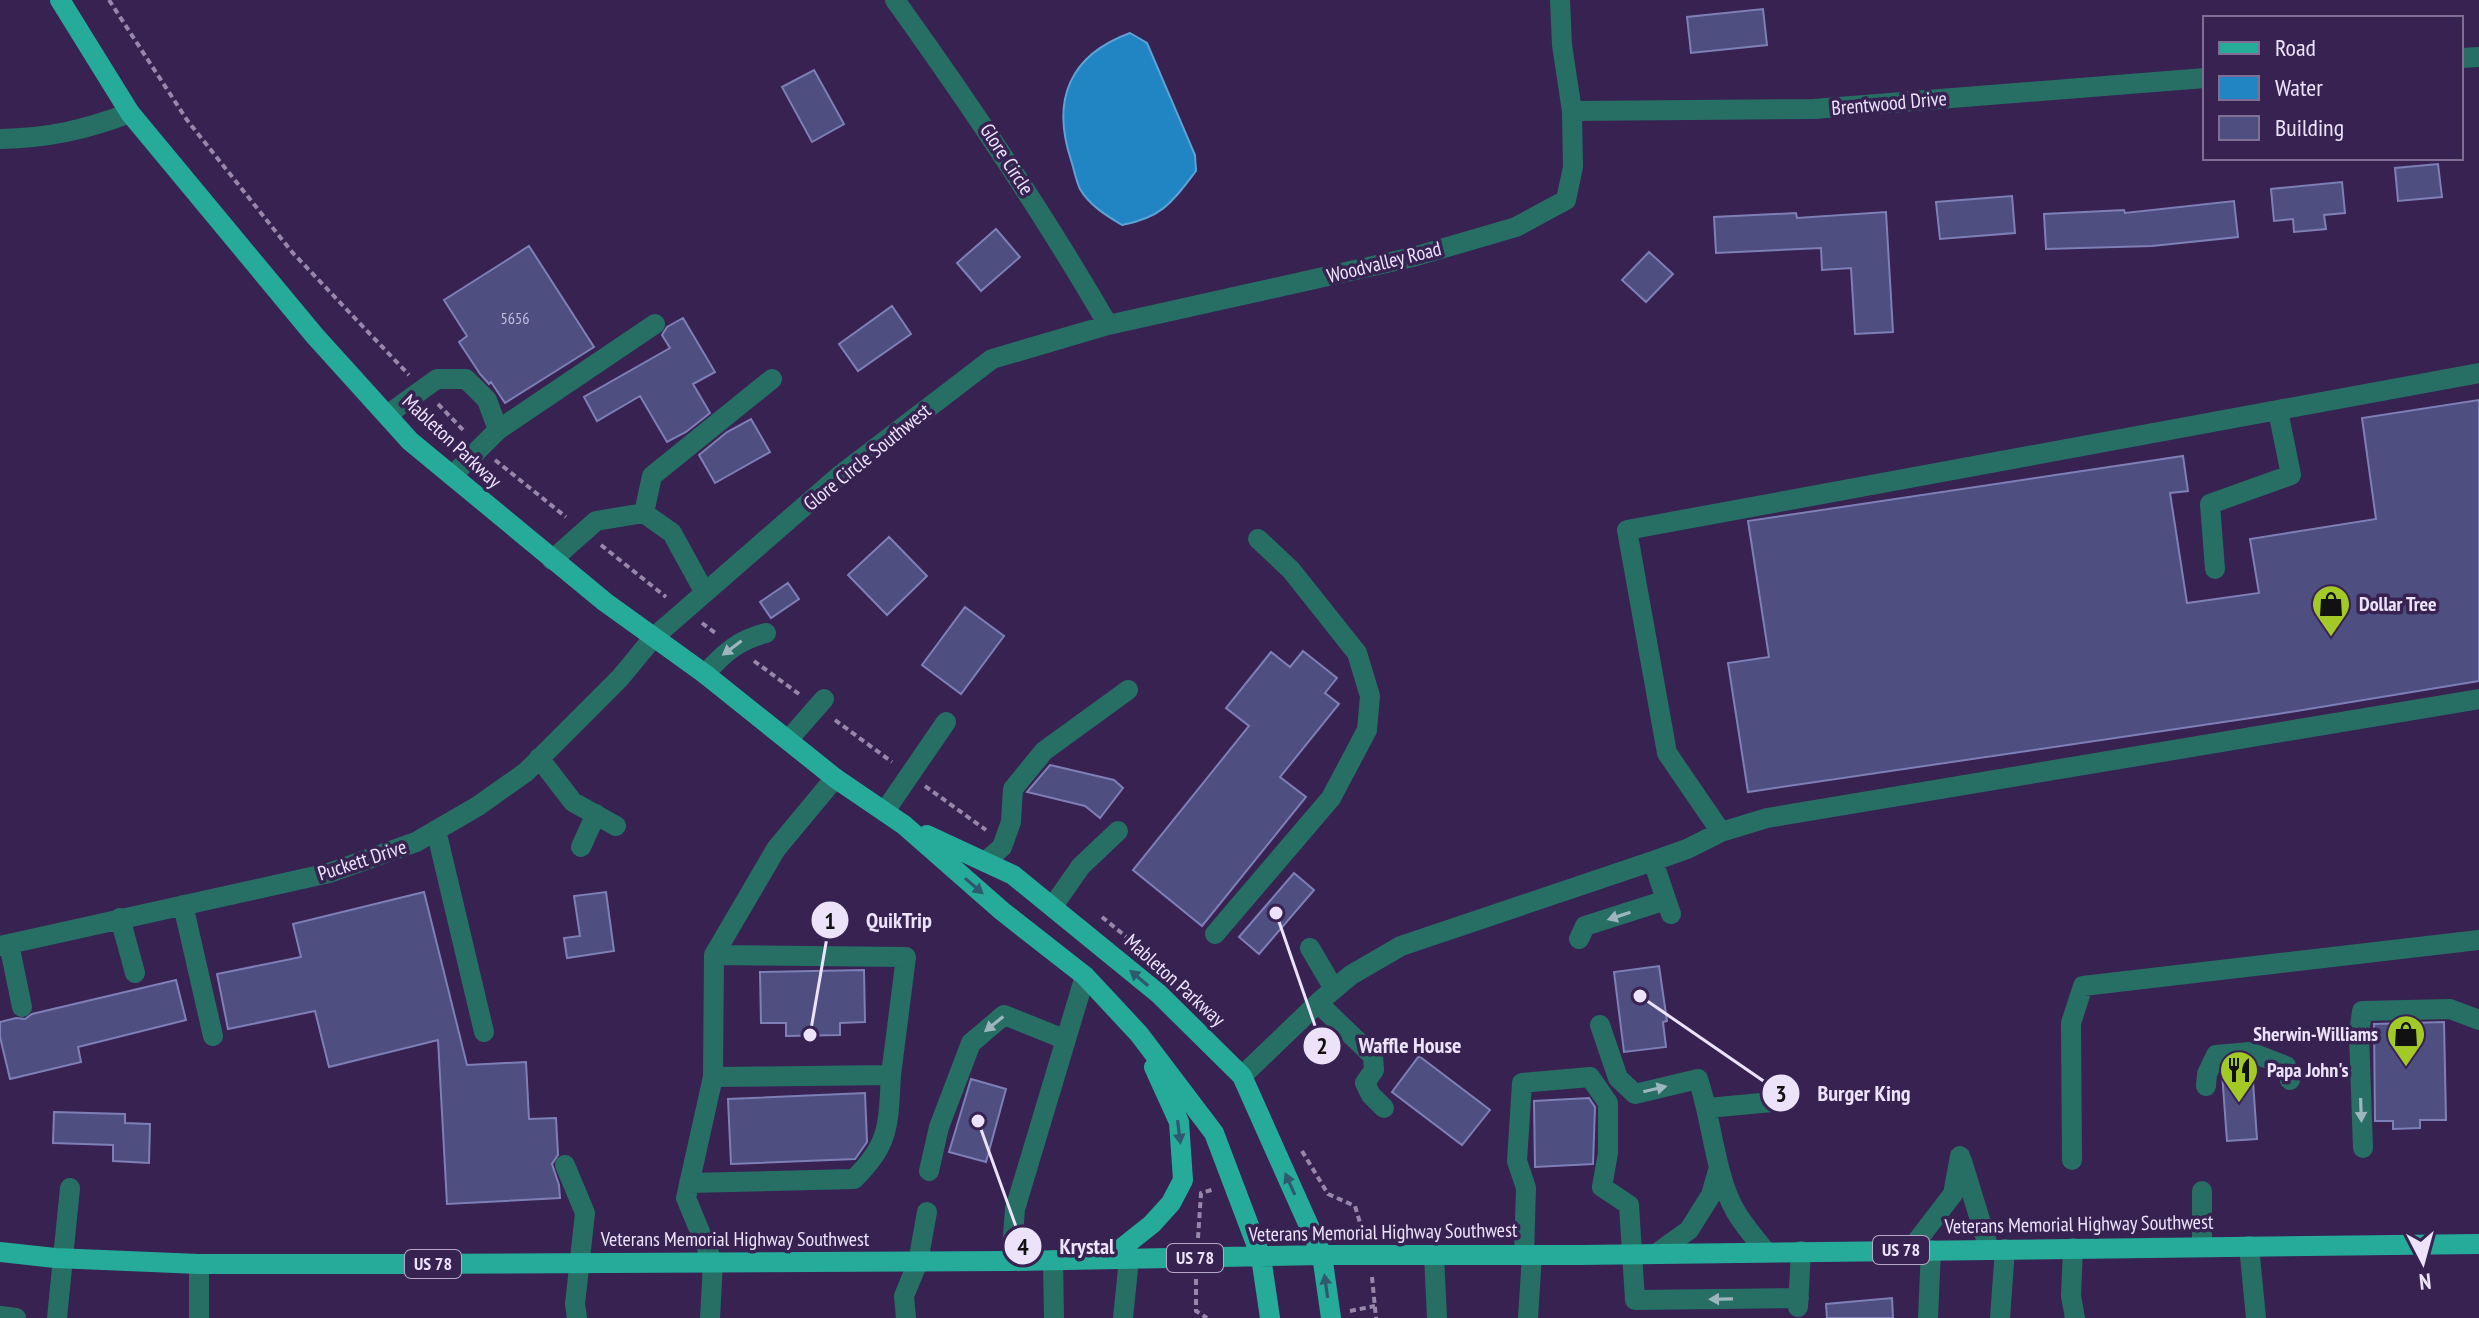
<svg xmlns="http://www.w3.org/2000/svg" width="2479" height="1318" viewBox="0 0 2479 1318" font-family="'PT Sans Narrow',sans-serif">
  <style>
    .water { fill: #2185c4; stroke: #5ea1d4; stroke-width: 2 }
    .building { fill: #4e4e81; stroke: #7e7fb6; stroke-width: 2 }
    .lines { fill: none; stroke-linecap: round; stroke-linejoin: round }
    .path { stroke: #9788ab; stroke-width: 4; stroke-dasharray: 6 4; stroke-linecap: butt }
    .minor { stroke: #276f65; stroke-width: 20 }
    .major { stroke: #26aa9a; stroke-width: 20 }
    .oneway { fill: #9db5bf }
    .oneway2 { fill: #30586e }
    .labels { text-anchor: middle; stroke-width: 7; stroke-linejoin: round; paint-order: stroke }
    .number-label { font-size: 16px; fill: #c4bedc }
    .shield { fill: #372251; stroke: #b6a9c8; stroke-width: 2 }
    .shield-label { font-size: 18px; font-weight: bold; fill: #ece3fb }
    .street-label { font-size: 20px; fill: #ece3fb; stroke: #372251 }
    .poi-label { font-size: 20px; font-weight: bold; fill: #ece3fb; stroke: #372251; text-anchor: start }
    .leader { fill: none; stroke: #ece3fb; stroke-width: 3 }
    .callout-dot { fill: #ece3fb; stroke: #372251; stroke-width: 3 }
    .mark-label { font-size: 24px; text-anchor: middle; font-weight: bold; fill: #111 }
    .callout-label { font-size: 22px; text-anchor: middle; font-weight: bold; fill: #ece3fb; stroke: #372251; stroke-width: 7; stroke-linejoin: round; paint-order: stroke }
  </style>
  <rect width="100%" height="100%" fill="#372251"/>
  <path class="water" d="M 1130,33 L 1147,43 L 1195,155 L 1196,171 C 1172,202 1163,217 1122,225 C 1107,216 1089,205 1080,189 C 1076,181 1074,169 1071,160 C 1051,99 1070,55 1130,33 Z"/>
  <path class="building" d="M 1763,9 L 1767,45 L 1691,53 L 1687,17 Z
    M 814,70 L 844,124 L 812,142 L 782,87 Z
    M 2438,164 L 2442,197 L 2398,201 L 2395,168 Z
    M 2342,182 L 2345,213 L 2324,215 L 2326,229 L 2294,232 L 2293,219 L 2274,221 L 2271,189 Z
    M 2012,196 L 2015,233 L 1940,239 L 1936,202 Z
    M 2234,201 L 2238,237 L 2152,246 L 2046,249 L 2044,214 L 2124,210 L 2125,213 Z
    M 1886,212 L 1893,332 L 1855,334 L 1851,268 L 1822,270 L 1821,248 L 1716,253 L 1714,217 L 1796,213 L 1797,218 Z
    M 996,229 L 1020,257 L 981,291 L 957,263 Z
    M 529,246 L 594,347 L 505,403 L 491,382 L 489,384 L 480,374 L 459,342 L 467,336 L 444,300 Z
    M 1649,252 L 1673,274 L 1646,302 L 1622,280 Z
    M 892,306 L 911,334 L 858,371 L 839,344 Z
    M 683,318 L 715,372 L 693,384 L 710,413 L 686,432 L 667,442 L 640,396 L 597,421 L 584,397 L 670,348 L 662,335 L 667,327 Z
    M 2479,400 L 2479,681 L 2278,714 L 1748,792 L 1728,663 L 1769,657 L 1748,521 L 2183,456 L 2188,491 L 2170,493 L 2187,603 L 2259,593 L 2250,539 L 2376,519 L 2362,418 Z
    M 751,419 L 770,452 L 715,483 L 699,455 L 727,432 Z
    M 889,537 L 927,576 L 887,615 L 848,575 Z
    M 788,583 L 799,599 L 771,618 L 760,602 Z
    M 965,607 L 1004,636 L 961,694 L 922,665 Z
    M 1303,651 L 1337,678 L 1325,693 L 1339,704 L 1280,777 L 1306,797 L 1202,926 L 1133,870 L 1249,726 L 1226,708 L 1271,652 L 1290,667 Z
    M 1050,765 L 1114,780 L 1123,788 L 1100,818 L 1085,806 L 1027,792 Z
    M 1294,873 L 1314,890 L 1259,954 L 1239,937 Z
    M 424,892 L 467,1065 L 526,1062 L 529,1119 L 556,1118 L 558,1155 L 552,1164 L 559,1185 L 560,1198 L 447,1204 L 438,1040 L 329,1067 L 315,1011 L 228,1029 L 217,974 L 301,957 L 293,924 Z
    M 606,892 L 614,951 L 567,958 L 564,938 L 580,936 L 574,896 Z
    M 1659,966 L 1667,1021 L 1663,1022 L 1666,1047 L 1624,1052 L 1614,972 Z
    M 864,970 L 865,1022 L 840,1023 L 840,1035 L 786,1036 L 786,1023 L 761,1023 L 760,972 Z
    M 176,980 L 186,1020 L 78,1047 L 81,1062 L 10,1079 L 0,1037 L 0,1022 L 16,1018 L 25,1019 L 32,1014 Z
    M 2444,1022 L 2446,1120 L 2420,1120 L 2420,1128 L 2393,1129 L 2393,1121 L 2375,1121 L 2374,1024 Z
    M 1419,1056 L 1490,1110 L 1462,1145 L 1392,1092 Z
    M 2252,1067 L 2257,1139 L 2227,1141 L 2222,1073 L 2224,1068 Z
    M 971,1079 L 1006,1089 L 986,1162 L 949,1152 Z
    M 865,1093 L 867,1142 L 855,1159 L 731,1164 L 728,1099 Z
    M 1589,1098 L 1595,1107 L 1593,1164 L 1535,1167 L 1534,1101 Z
    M 54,1112 L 125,1114 L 125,1123 L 150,1124 L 149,1163 L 113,1161 L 113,1145 L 53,1143 Z
    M 1892,1298 L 1893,1318 L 1827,1318 L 1826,1304 Z"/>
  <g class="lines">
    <path class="path" d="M 109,0 L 187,120 L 292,252 L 409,375
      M 438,404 L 465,432
      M 495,460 L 566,517
      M 601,545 L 666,597
      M 702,623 L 718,635
      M 754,661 L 799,694
      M 835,720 L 892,762
      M 925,786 L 986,830
      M 1102,917 L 1179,980
      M 1302,1151 L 1328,1194 L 1355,1206 L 1363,1233
      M 1198,1238 L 1201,1193 L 1215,1189
      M 1372,1277 L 1376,1318
      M 1196,1279 L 1196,1311 L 1207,1318
      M 1350,1311 L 1375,1306"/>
    <path class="minor" d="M 895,0 C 971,106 1043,212 1108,325
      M 2461,58 L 2479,57
      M 1572,111 L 1814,109 L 2205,78
      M 0,139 C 49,138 84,130 130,113
      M 387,415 L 437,379 L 466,379 L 487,400 L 498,430 L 452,476
      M 498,430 L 655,324
      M 644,513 L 652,476 L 772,379
      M 552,560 L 596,521 L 644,513 L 672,533 L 705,593
      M 2215,569 L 2210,504 L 2291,475 L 2278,411
      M 705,674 C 724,653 738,640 766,633
      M 789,739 L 824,699
      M 539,758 L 573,802 L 616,826
      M 885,811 L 946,722
      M 436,830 L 484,1032
      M 1721,832 L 1667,753 L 1627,530 L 2479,373
      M 581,847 L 596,814
      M 1653,861 L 1671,914
      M 985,862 L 1002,847 L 1011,822 L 1013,789 L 1044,751 L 1128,690
      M 183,905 L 213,1036
      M 1053,906 L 1081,866 L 1118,831
      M 120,918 L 135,973
      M 1215,934 L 1331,798 L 1367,730 L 1370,696 L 1357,653 L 1291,570 L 1258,539
      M 1579,939 L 1585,926 L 1666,900
      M 9,944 L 22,1007
      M 0,946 L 329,873 L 416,842 L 478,806 L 526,772 L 620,678 L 653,638 L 839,476 L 992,359 L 1108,325 L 1413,257 L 1516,227 L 1566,200 L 1573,167 L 1572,111 L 1562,45 L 1560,0
      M 1310,948 L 1334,989
      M 714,955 L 906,957 L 891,1075 L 713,1077 L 714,955 L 776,849 L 835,778
      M 1318,1003 L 1373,1056 L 1374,1070 L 1365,1083 L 1371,1095 L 1384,1108
      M 1600,1025 L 1618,1078 L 1635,1094 L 1698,1079 C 1712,1119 1715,1177 1736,1212 C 1744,1226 1756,1239 1766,1252
      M 1242,1076 L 1320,1001 L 1351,975 L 1401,946 L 1653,861 L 1687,849 L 1721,832 L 1767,818 L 2479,699
      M 2206,1086 L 2207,1074 L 2216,1055 L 2250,1052 L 2286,1066 L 2290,1080
      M 1708,1108 L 1772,1102
      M 2363,1148 L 2359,1035 L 2362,1011 L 2450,1009 L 2479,1020
      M 2072,1160 L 2071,1023 L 2083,986 L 2479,940
      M 1962,1161 L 1989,1249
      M 565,1165 L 585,1213 L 575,1304 L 577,1318
      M 929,1171 L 939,1127 L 971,1043 L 1004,1015 L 1064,1039
      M 689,1183 L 854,1179 C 891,1143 888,1123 891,1075
      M 2249,1246 L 2256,1318
      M 2202,1247 L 2202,1191
      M 2073,1248 L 2071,1296 L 2075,1318
      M 1910,1250 L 1953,1194 L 1960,1156
      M 1657,1253 L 1689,1230 L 1711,1195 L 1719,1167
      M 1434,1255 L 1437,1318
      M 1524,1255 L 1526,1188 L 1517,1161 L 1522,1083 L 1590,1077 L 1608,1103 L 1608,1153 L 1602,1187 L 1629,1205 L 1635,1300 L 1799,1298
      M 1053,1260 L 1054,1318
      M 1011,1261 L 1015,1209 L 1085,976
      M 199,1264 L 199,1318
      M 1798,1307 L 1801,1251
      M 0,1316 L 16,1318
      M 57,1318 L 70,1188
      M 710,1318 L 713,1263 L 686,1198 L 713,1077
      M 906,1318 L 904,1296 L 918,1262 L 927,1212
      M 1123,1318 L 1129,1259
      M 1528,1318 L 1532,1255
      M 1928,1318 L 1931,1250
      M 2000,1318 L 2005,1249"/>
    <path class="major" d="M 60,0 L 130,113 L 315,336 L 410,441 L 605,602 L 705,674 L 835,778 L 904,825 L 1002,911 L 1085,976 L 1139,1034 L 1214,1133 L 1261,1257 L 1270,1318
      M 927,835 L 1013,875 L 1159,994 L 1242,1076 L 1322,1255 L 1331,1318
      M 0,1252 L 55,1258 L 199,1264 L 401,1264 L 1011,1261 L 1322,1255 L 1580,1255 L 2479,1244
      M 1108,1259 L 1152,1224 L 1171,1203 L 1183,1180 L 1179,1122 L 1154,1067"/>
  </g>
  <defs><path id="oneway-solid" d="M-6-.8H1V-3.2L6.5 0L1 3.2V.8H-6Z" transform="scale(2)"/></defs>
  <g class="oneway">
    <use href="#oneway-solid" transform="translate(732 648) rotate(143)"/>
    <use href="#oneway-solid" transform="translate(1619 916) rotate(162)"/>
    <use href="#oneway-solid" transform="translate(994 1024) rotate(141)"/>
    <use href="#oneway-solid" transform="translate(1655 1089) rotate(-13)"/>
    <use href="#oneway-solid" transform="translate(2361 1110) rotate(88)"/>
    <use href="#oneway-solid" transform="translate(1721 1299) rotate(179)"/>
  </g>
  <g class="oneway2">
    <use href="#oneway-solid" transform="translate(974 886) rotate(41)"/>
    <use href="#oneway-solid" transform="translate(1139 978) rotate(-140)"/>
    <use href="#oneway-solid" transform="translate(1179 1132) rotate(83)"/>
    <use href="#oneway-solid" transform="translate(1290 1184) rotate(-114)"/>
    <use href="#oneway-solid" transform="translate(1326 1286) rotate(-98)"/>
  </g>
  <defs>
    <g id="shop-pin" transform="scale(2)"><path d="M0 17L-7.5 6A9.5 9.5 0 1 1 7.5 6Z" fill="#a3c926" stroke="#372251"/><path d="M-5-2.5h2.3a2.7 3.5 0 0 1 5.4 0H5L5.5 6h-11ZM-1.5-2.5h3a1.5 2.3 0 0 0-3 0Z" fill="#111"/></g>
    <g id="restaurant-pin" transform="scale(2)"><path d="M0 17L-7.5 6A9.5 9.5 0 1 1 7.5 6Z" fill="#a3c926" stroke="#372251"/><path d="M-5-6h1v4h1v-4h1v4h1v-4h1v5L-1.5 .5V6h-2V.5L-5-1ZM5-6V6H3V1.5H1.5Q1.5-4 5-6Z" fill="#111"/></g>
  </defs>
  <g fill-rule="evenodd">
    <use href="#shop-pin" x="2331" y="604"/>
    <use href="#shop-pin" x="2406" y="1034"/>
    <use href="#restaurant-pin" x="2239" y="1070"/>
  </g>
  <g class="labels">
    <g class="number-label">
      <text x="515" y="324">5656</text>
    </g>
    <g class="shield">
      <rect x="1873" y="1236" width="56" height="28" rx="6"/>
      <rect x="1167" y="1244" width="56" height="28" rx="6"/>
      <rect x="405" y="1250" width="56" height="28" rx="6"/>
    </g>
    <g class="shield-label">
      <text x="1901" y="1256">US 78</text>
      <text x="1195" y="1264">US 78</text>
      <text x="433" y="1270">US 78</text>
    </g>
    <g class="street-label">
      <text transform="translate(1889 103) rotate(-5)" y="7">Brentwood Drive</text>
      <text transform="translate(1007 159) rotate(57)" y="7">Glore Circle</text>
      <text transform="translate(1384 262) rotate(-14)" y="7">Woodvalley Road</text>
      <text transform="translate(452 441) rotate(43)" y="7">Mableton Parkway</text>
      <text transform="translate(867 457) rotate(-39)" y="7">Glore Circle Southwest</text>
      <text transform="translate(362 860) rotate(-18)" y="7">Puckett Drive</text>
      <text transform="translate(1175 980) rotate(42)" y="7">Mableton Parkway</text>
      <text transform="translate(2079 1224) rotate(-1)" y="7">Veterans Memorial Highway Southwest</text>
      <text transform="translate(1383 1232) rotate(-1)" y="7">Veterans Memorial Highway Southwest</text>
      <text x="735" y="1246">Veterans Memorial Highway Southwest</text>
    </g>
    <g class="poi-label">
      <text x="2359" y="611">Dollar Tree</text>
      <text x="2378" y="1041" text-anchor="end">Sherwin-Williams</text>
      <text x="2267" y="1077">Papa John's</text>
    </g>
  </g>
  <path class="leader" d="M810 1035L830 920M1276 913L1322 1046M1640 996L1781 1093M978 1121L1023 1246"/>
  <g class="callout-dot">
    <circle cx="810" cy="1035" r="8"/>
    <circle cx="1276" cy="913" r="8"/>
    <circle cx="1640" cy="996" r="8"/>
    <circle cx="978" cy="1121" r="8"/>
    <circle cx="830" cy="920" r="20"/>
    <circle cx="1322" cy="1046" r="20"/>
    <circle cx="1781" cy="1093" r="20"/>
    <circle cx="1023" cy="1246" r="20"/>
  </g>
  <g class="mark-label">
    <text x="830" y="929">1</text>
    <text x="1322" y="1054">2</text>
    <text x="1781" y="1102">3</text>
    <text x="1023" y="1255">4</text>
  </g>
  <g class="callout-label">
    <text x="899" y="928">QuikTrip</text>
    <text x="1410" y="1053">Waffle House</text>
    <text x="1864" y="1101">Burger King</text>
    <text x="1087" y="1254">Krystal</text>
  </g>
  <rect x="2203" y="16" width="260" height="144" fill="#372251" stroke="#7f6f95" stroke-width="2"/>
  <rect x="2219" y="42" width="40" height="12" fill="#26aa9a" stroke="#7f6f95" stroke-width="2"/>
  <text x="2275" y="56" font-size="24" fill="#ece3fb">Road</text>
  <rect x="2219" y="76" width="40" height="24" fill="#2185c4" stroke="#7f6f95" stroke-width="2"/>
  <text x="2275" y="96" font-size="24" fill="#ece3fb">Water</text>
  <rect x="2219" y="116" width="40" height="24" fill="#4e4e81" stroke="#7f6f95" stroke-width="2"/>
  <text x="2275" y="136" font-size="24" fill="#ece3fb">Building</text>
  <g transform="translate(2423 1262) rotate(174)" stroke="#372251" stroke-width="6" paint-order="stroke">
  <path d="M0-6L14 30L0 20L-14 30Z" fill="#ece3fb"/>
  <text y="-12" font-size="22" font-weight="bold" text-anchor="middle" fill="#ece3fb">N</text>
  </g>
</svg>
